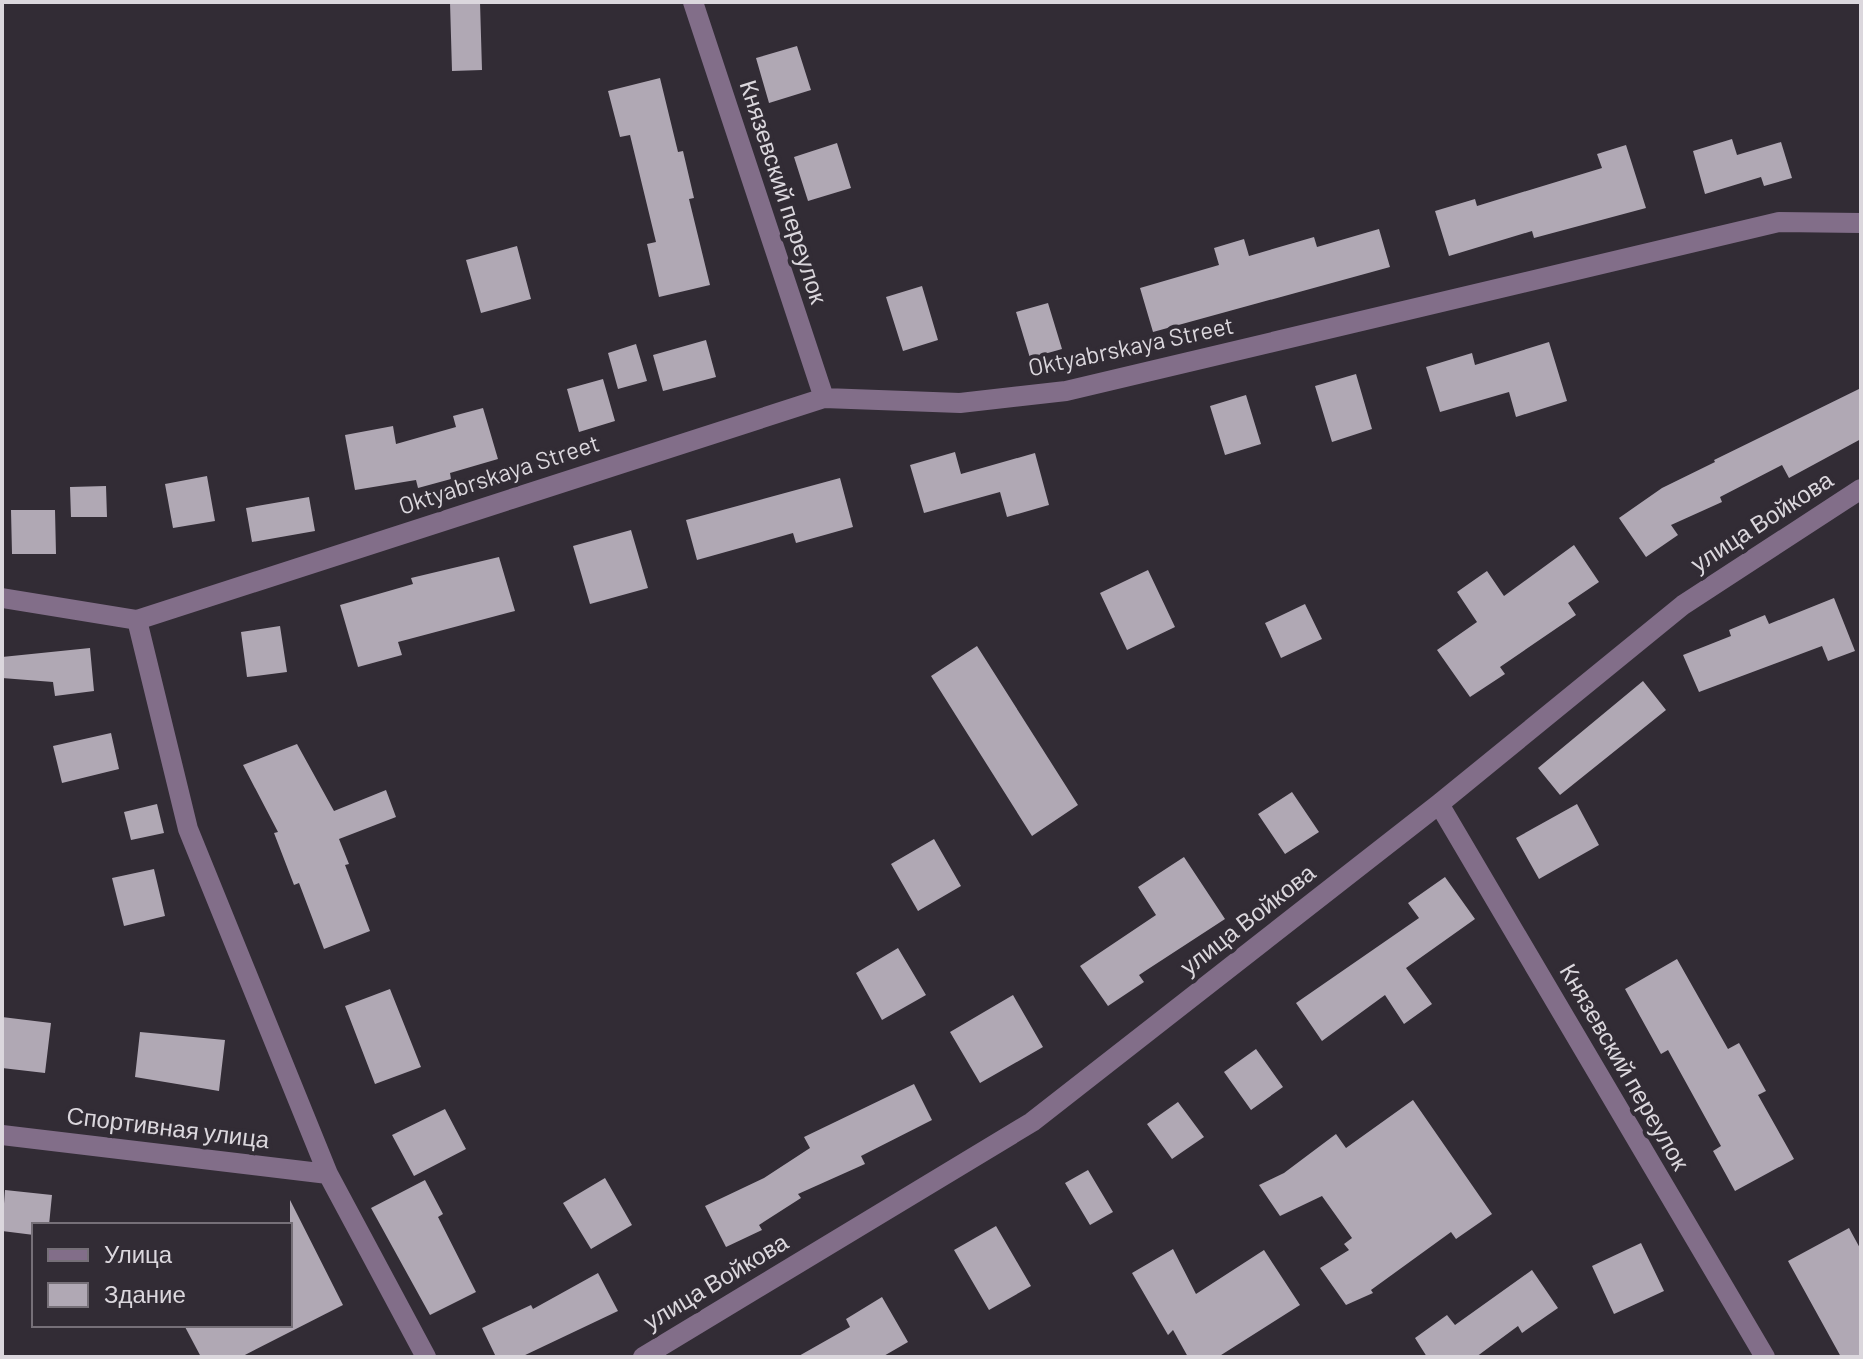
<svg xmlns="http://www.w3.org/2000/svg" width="1863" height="1359" viewBox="0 0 1863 1359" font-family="Barlow,sans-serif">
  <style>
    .building { fill: #b0a8b4 }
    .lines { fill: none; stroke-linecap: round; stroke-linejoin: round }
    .minor { stroke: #826e89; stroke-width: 20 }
    .labels { text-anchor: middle; stroke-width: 8; stroke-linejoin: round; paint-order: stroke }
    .street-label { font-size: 24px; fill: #dbd7dd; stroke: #322c35 }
  </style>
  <rect width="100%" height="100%" fill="#322c35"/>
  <path class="building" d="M 450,2 L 480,2 L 482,70 L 452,71 Z
    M 797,46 L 811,90 L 769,103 L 756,58 Z
    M 660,78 L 678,152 L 683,151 L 694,198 L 689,199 L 710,285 L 659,297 L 647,244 L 656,242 L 630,135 L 620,137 L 608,91 Z
    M 1732,139 L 1737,155 L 1781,142 L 1792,178 L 1764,186 L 1761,177 L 1705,194 L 1693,151 Z
    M 837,143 L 851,188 L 808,201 L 794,157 Z
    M 1626,145 L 1646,208 L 1534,238 L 1532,231 L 1449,256 L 1435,211 L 1475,199 L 1477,206 L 1602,168 L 1597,154 Z
    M 1379,229 L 1390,267 L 1153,332 L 1140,288 L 1219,265 L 1214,248 L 1244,239 L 1249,256 L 1314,237 L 1317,247 Z
    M 517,246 L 531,299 L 481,313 L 466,260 Z
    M 922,286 L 938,340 L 903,351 L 886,297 Z
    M 1048,303 L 1062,349 L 1030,358 L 1016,312 Z
    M 706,340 L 716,377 L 663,391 L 653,355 Z
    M 1549,342 L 1567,401 L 1516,417 L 1509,392 L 1440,412 L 1426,367 L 1472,353 L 1475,365 Z
    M 636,344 L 647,381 L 618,389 L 608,353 Z
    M 1356,374 L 1372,429 L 1332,442 L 1315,386 Z
    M 603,379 L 615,421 L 579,432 L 567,389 Z
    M 1861,388 L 1861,439 L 1789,478 L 1782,465 L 1720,497 L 1722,502 L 1671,525 L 1678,535 L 1646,557 L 1619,518 L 1662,488 L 1715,462 L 1714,460 Z
    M 1246,395 L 1261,444 L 1225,455 L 1210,406 Z
    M 483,408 L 498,459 L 450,473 L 451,479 L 418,488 L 416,480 L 355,490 L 345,435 L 393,426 L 396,444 L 456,427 L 453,416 Z
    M 955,452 L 961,474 L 1035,453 L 1049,505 L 1007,517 L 1000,492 L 924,513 L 910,465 Z
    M 207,476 L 215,521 L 173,528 L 165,484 Z
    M 840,478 L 853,527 L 796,543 L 793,533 L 697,560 L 686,520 Z
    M 106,486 L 107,517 L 71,517 L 70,487 Z
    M 309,497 L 315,531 L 252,542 L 246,508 Z
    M 11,510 L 55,510 L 56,554 L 12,554 Z
    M 631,530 L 648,588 L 590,604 L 573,546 Z
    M 1574,545 L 1599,582 L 1568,603 L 1576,615 L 1500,667 L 1505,674 L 1470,697 L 1437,650 L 1477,622 L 1457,592 L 1487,571 L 1504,596 Z
    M 499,557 L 515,611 L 398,642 L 402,655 L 358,667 L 340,605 L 413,584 L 411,578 Z
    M 1148,570 L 1175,627 L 1127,650 L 1100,593 Z
    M 1834,598 L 1855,651 L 1828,661 L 1822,646 L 1699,692 L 1683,655 L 1731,636 L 1729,630 L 1765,615 L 1769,624 Z
    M 1305,604 L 1322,639 L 1281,658 L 1265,623 Z
    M 280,626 L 287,672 L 247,677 L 241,632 Z
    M 977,646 L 1078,805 L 1032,836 L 931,676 Z
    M 90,648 L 94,691 L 55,696 L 53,682 L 2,678 L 2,657 Z
    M 1643,681 L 1666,710 L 1560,795 L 1538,768 Z
    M 111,733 L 119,769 L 62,783 L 53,746 Z
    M 297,744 L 334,811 L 386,790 L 396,817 L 339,839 L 349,864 L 345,865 L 370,931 L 324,949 L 299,883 L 294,885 L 274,833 L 278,832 L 243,765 Z
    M 1292,792 L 1319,832 L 1285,854 L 1258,814 Z
    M 157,804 L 164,833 L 131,840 L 124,812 Z
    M 1577,804 L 1599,845 L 1539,879 L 1516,838 Z
    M 934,839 L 961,886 L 918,911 L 891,864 Z
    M 1184,857 L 1225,919 L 1139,975 L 1144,982 L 1108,1006 L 1080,966 L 1156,915 L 1138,887 Z
    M 154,869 L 165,916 L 124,926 L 112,878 Z
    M 1445,877 L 1475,919 L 1406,968 L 1432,1004 L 1404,1024 L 1385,995 L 1322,1041 L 1296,1003 L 1419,918 L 1408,903 Z
    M 898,948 L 926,995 L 882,1020 L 856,973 Z
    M 1677,959 L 1728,1049 L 1739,1043 L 1766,1091 L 1758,1095 L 1794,1159 L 1735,1191 L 1713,1151 L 1721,1146 L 1668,1050 L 1661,1054 L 1625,989 Z
    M 390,989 L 421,1067 L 375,1084 L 345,1006 Z
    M 1013,995 L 1043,1047 L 980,1083 L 950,1032 Z
    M 2,1017 L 51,1023 L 45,1073 L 2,1068 Z
    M 140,1032 L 225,1040 L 219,1091 L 135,1077 Z
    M 1256,1049 L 1283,1087 L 1251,1110 L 1224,1072 Z
    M 914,1084 L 932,1120 L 861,1156 L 865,1164 L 798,1194 L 801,1198 L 759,1225 L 762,1230 L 726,1247 L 705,1206 L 764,1178 L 810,1148 L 804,1137 Z
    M 1413,1100 L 1492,1214 L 1456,1239 L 1451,1232 L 1371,1290 L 1373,1293 L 1346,1305 L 1320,1268 L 1349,1250 L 1344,1244 L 1352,1238 L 1322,1196 L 1280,1216 L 1259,1185 L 1284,1173 L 1336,1134 L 1346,1148 Z
    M 1178,1102 L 1204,1137 L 1172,1159 L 1147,1124 Z
    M 445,1109 L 466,1149 L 414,1176 L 392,1135 Z
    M 1088,1170 L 1113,1212 L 1090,1225 L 1065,1183 Z
    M 605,1178 L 632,1225 L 591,1249 L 563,1203 Z
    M 425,1180 L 443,1214 L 438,1217 L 476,1292 L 430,1315 L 371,1208 Z
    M 5,1190 L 52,1195 L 49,1225 L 34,1225 L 34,1235 L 2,1231 Z
    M 290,1200 L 343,1305 L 241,1357 L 201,1357 L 184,1325 L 290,1325 Z
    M 996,1226 L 1031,1286 L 989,1310 L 954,1250 Z
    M 1849,1228 L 1861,1250 L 1861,1357 L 1841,1357 L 1788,1261 Z
    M 1641,1243 L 1664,1291 L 1614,1314 L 1592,1266 Z
    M 1173,1249 L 1196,1294 L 1264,1250 L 1300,1305 L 1218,1357 L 1188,1357 L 1173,1330 L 1168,1335 L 1132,1273 Z
    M 1532,1270 L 1558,1308 L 1522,1333 L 1518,1326 L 1476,1357 L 1427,1357 L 1415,1338 L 1447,1315 L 1455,1325 Z
    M 598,1273 L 618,1311 L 521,1357 L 496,1357 L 482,1328 L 531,1305 L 533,1309 Z
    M 882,1297 L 908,1342 L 882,1357 L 797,1357 L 850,1327 L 846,1319 Z"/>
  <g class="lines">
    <path class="minor" d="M 693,2 L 824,398
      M 2,598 L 137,620 L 824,398 L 960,403 L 1066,391 L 1779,222 L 1861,223
      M 137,620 L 188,829 L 328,1174 L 426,1357
      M 1439,804 L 1765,1357
      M 2,1135 L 328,1174
      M 643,1357 L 1032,1122 L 1439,804 L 1683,605 L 1861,489"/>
  </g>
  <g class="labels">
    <g class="street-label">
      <text transform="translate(783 192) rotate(72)" y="8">Князевский переулок</text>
      <text transform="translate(1131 347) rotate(-12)" y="8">Oktyabrskaya Street</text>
      <text transform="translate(499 475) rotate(-18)" y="8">Oktyabrskaya Street</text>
      <text transform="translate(1762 522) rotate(-33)" y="8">улица Войкова</text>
      <text transform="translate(1248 920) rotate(-38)" y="8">улица Войкова</text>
      <text transform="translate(1624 1067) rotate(60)" y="8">Князевский переулок</text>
      <text transform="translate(168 1128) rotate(7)" y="8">Спортивная улица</text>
      <text transform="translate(716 1282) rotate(-31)" y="8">улица Войкова</text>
    </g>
  </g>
  <rect width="1863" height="1359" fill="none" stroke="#dbd7dd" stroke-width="8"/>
  <rect x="32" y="1223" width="260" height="104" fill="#322c35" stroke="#767078" stroke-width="2"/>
  <rect x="48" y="1249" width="40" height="12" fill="#826e89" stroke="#767078" stroke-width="2"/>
  <text x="104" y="1263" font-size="24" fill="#dbd7dd">Улица</text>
  <rect x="48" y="1283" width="40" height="24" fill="#b0a8b4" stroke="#767078" stroke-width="2"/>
  <text x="104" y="1303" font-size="24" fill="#dbd7dd">Здание</text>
</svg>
